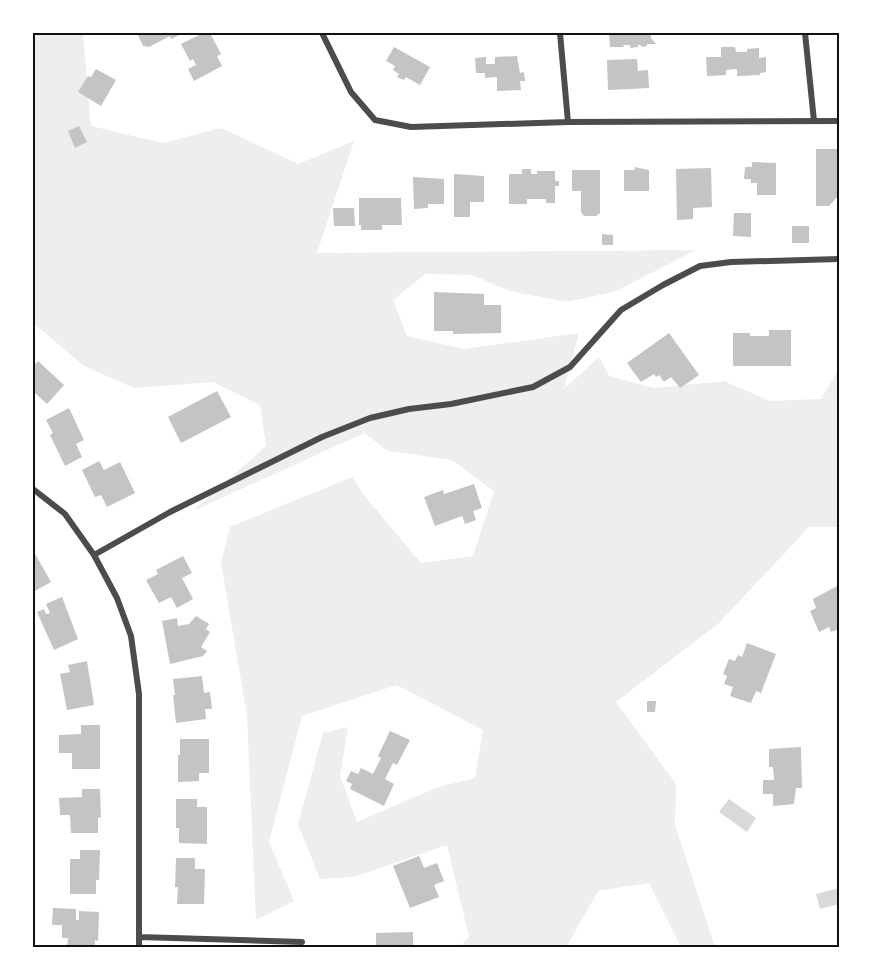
<svg xmlns="http://www.w3.org/2000/svg" width="872" height="980" viewBox="0 0 872 980" font-family="'Libre Baskerville',serif">
  <style>
    .green { fill: #eee }
    .water { fill: #d9d9d9 }
    .building { fill: #c4c4c4 }
    .lines { fill: none; stroke-linecap: round; stroke-linejoin: round }
    .minor { stroke: #4c4c4c; stroke-width: 6 }
    .neatline { fill: none; stroke: #111; stroke-width: 2 }
  </style>
  <rect width="100%" height="100%" fill="#fff"/>
  <path class="green" d="M 33,33 L 83,33 L 91,126 L 163,143 L 221,128 L 298,164 L 354,141 L 317,253 L 696,250 L 614,292 L 566,302 L 510,291 L 472,275 L 425,274 L 393,300 L 407,336 L 464,349 L 579,333 L 564,389 L 599,357 L 609,376 L 654,388 L 724,381 L 770,401 L 821,399 L 839,369 L 839,527 L 809,527 L 719,623 L 616,702 L 676,784 L 675,825 L 715,947 L 681,947 L 649,883 L 598,891 L 568,944 L 560,947 L 460,947 L 469,937 L 447,845 L 354,877 L 320,879 L 298,824 L 323,733 L 348,727 L 340,776 L 357,822 L 438,787 L 475,778 L 483,730 L 397,685 L 302,716 L 269,842 L 294,901 L 256,920 L 247,715 L 221,563 L 230,527 L 352,477 L 364,495 L 421,563 L 473,556 L 494,491 L 452,460 L 388,451 L 364,433 L 193,511 L 266,446 L 260,405 L 213,382 L 134,388 L 84,366 L 33,323 Z"/>
  <path class="water" d="M 729,799 L 756,818 L 747,832 L 719,812 Z
    M 839,888 L 839,904 L 820,909 L 816,894 Z"/>
  <path class="building" d="M 137,33 L 183,33 L 171,39 L 170,36 L 149,47 L 143,46 Z
    M 203,33 L 210,33 L 221,54 L 217,56 L 222,66 L 194,81 L 188,69 L 196,65 L 193,59 L 190,61 L 181,44 Z
    M 609,33 L 651,33 L 651,38 L 656,44 L 647,44 L 647,46 L 643,47 L 638,44 L 638,47 L 630,48 L 630,45 L 623,45 L 624,47 L 610,47 Z
    M 394,47 L 430,67 L 420,85 L 406,77 L 404,80 L 397,77 L 399,74 L 393,70 L 395,66 L 386,61 Z
    M 721,47 L 735,47 L 736,52 L 747,52 L 747,49 L 759,48 L 759,58 L 766,57 L 766,72 L 760,73 L 760,75 L 737,76 L 737,69 L 726,70 L 726,75 L 707,76 L 706,57 L 721,57 Z
    M 517,56 L 520,73 L 524,72 L 525,81 L 520,81 L 521,90 L 497,91 L 497,77 L 485,78 L 485,73 L 476,73 L 475,58 L 486,57 L 486,64 L 495,64 L 495,57 Z
    M 637,59 L 638,71 L 648,70 L 649,88 L 608,90 L 607,60 Z
    M 96,69 L 116,80 L 101,106 L 78,92 L 88,76 L 91,77 Z
    M 79,126 L 87,142 L 75,148 L 68,131 Z
    M 816,149 L 837,149 L 838,196 L 829,206 L 816,206 Z
    M 752,162 L 776,163 L 776,195 L 757,195 L 757,183 L 751,183 L 751,179 L 744,179 L 745,167 L 752,167 Z
    M 634,167 L 649,170 L 649,191 L 624,191 L 624,170 L 635,170 Z
    M 711,168 L 712,207 L 693,208 L 693,219 L 677,220 L 676,169 Z
    M 522,169 L 531,169 L 531,174 L 537,174 L 537,171 L 555,171 L 555,181 L 559,181 L 559,186 L 555,186 L 555,203 L 546,203 L 546,199 L 527,199 L 527,204 L 509,204 L 509,174 L 522,174 Z
    M 572,170 L 600,170 L 600,213 L 596,216 L 584,216 L 581,212 L 581,191 L 572,191 Z
    M 454,174 L 484,176 L 484,202 L 470,202 L 470,217 L 454,217 Z
    M 413,177 L 444,179 L 444,204 L 428,204 L 428,208 L 414,209 Z
    M 359,198 L 401,198 L 402,225 L 382,225 L 382,230 L 361,230 L 361,225 L 359,225 Z
    M 333,208 L 354,208 L 355,226 L 334,226 Z
    M 734,213 L 751,213 L 751,237 L 733,236 Z
    M 792,226 L 809,226 L 809,243 L 792,243 Z
    M 602,234 L 613,235 L 613,245 L 602,245 Z
    M 434,292 L 484,294 L 484,305 L 501,305 L 501,333 L 453,334 L 453,331 L 434,331 Z
    M 769,330 L 791,330 L 791,366 L 733,366 L 733,333 L 750,333 L 750,336 L 769,336 Z
    M 669,333 L 699,375 L 680,388 L 671,377 L 664,382 L 659,375 L 656,377 L 654,374 L 641,382 L 627,363 Z
    M 38,361 L 64,385 L 47,404 L 35,393 L 33,395 L 33,367 Z
    M 217,391 L 231,417 L 181,443 L 168,417 Z
    M 69,408 L 84,440 L 76,444 L 82,457 L 65,466 L 50,435 L 53,433 L 46,420 Z
    M 99,461 L 104,470 L 120,462 L 135,493 L 107,507 L 101,495 L 95,497 L 82,470 Z
    M 474,484 L 482,508 L 473,511 L 476,520 L 465,524 L 462,516 L 435,526 L 424,497 L 443,490 L 444,494 Z
    M 33,550 L 51,582 L 33,592 Z
    M 183,556 L 192,573 L 182,578 L 193,599 L 177,608 L 171,597 L 159,603 L 146,580 L 158,574 L 156,570 Z
    M 839,585 L 839,629 L 831,632 L 829,627 L 819,632 L 810,611 L 816,608 L 813,599 Z
    M 62,597 L 78,639 L 54,650 L 37,612 L 44,609 L 46,614 L 50,613 L 46,604 Z
    M 196,616 L 209,624 L 206,629 L 210,632 L 201,647 L 207,651 L 203,656 L 170,664 L 162,621 L 177,618 L 178,626 L 189,624 Z
    M 747,643 L 776,654 L 761,693 L 756,691 L 751,703 L 730,696 L 733,687 L 724,684 L 727,676 L 723,674 L 729,659 L 735,661 L 738,655 L 742,657 Z
    M 87,661 L 94,705 L 67,710 L 60,674 L 70,672 L 68,665 Z
    M 202,676 L 204,693 L 210,692 L 212,709 L 205,709 L 206,719 L 176,723 L 173,695 L 175,695 L 173,679 Z
    M 647,701 L 656,701 L 655,712 L 647,712 Z
    M 81,725 L 100,725 L 100,769 L 72,769 L 72,753 L 59,753 L 59,735 L 81,734 Z
    M 390,731 L 410,740 L 397,765 L 393,763 L 385,779 L 394,784 L 384,806 L 350,789 L 352,784 L 346,781 L 351,771 L 358,774 L 361,768 L 373,774 L 381,758 L 378,756 Z
    M 180,739 L 209,739 L 209,773 L 199,773 L 199,781 L 178,782 L 178,755 L 180,755 Z
    M 801,747 L 802,788 L 796,788 L 794,804 L 773,806 L 773,794 L 763,794 L 763,780 L 774,780 L 773,767 L 769,767 L 769,749 Z
    M 82,789 L 100,789 L 101,817 L 98,818 L 98,833 L 71,833 L 70,815 L 60,815 L 59,798 L 82,797 Z
    M 176,799 L 197,799 L 197,807 L 207,807 L 207,844 L 179,843 L 179,828 L 176,828 Z
    M 80,850 L 100,850 L 99,880 L 96,880 L 96,894 L 70,894 L 70,859 L 80,859 Z
    M 419,856 L 424,868 L 437,863 L 444,881 L 434,885 L 439,897 L 410,908 L 393,866 Z
    M 176,858 L 195,858 L 195,869 L 205,869 L 204,904 L 177,904 L 178,887 L 175,887 Z
    M 53,908 L 76,909 L 76,920 L 79,920 L 79,911 L 99,912 L 98,941 L 95,940 L 95,947 L 67,947 L 68,938 L 62,938 L 62,925 L 52,925 Z
    M 413,932 L 413,947 L 376,947 L 376,933 Z"/>
  <g class="lines">
    <path class="minor" d="M 322,33 L 351,92 L 375,120 L 411,127 L 568,122 L 839,121
      M 560,33 L 568,122
      M 805,33 L 814,121
      M 33,489 L 65,514 L 94,555 L 117,598 L 131,636 L 139,694 L 139,947
      M 94,555 L 170,512 L 322,437 L 370,418 L 409,409 L 451,404 L 533,387 L 570,367 L 621,310 L 663,285 L 700,266 L 731,262 L 839,259
      M 139,937 L 302,942"/>
  </g>
  <rect width="872" height="980" fill="none" stroke="#ffffff" stroke-width="69"/>
  <rect x="34" y="34" width="804" height="912" class="neatline"/>
</svg>
